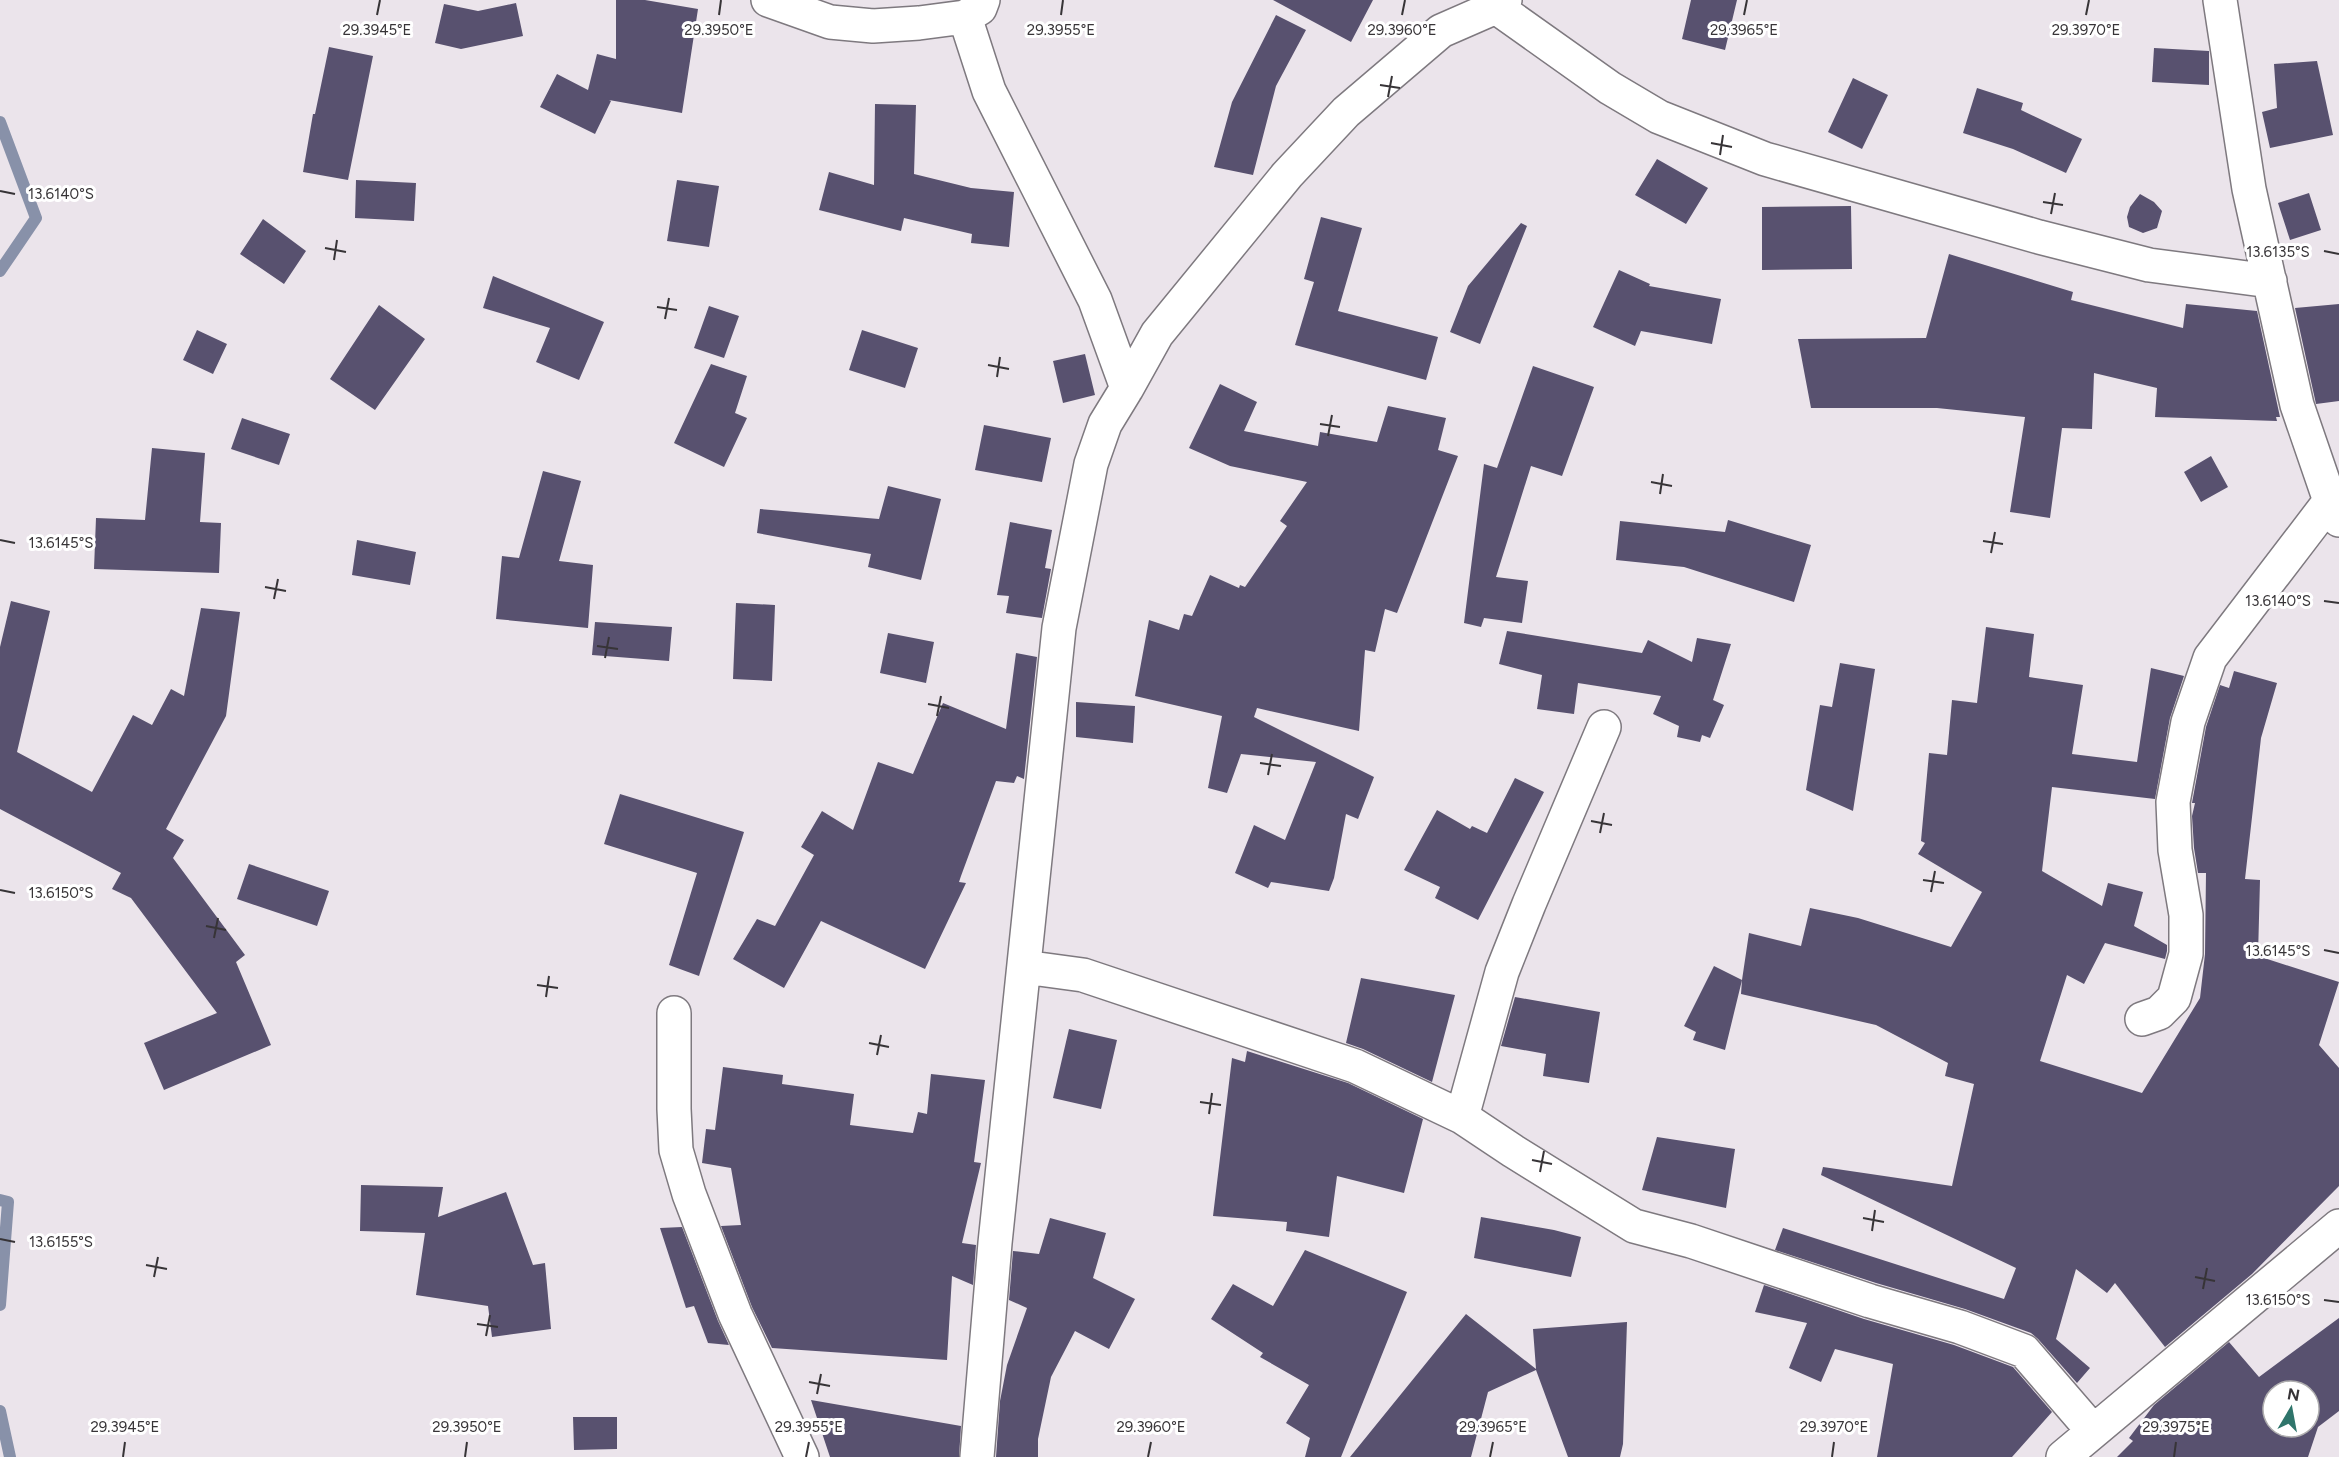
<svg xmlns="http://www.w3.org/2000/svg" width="2339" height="1457" viewBox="0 0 2339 1457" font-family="Figtree,sans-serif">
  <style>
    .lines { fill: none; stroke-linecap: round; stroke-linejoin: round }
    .stream { stroke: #8891a9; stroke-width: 12 }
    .building { fill: #58516f; fill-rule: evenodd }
    .minor-casing { stroke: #7e797f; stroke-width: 36 }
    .minor { stroke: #fff; stroke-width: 33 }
    .ticks { fill: none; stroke: #373437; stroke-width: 2 }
    .ticks-label { font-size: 15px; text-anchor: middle; fill: #373437; stroke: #fff; stroke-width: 6; stroke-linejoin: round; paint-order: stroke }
  </style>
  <rect width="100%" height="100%" fill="#ebe4eb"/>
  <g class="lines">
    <path class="stream" d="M 0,122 L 36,218 L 0,271
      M 0,1200 L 8,1202 L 0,1305
      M 0,1411 L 10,1457"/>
  </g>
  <path class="building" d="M 616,0 L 645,0 L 698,9 L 682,113 L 609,100 L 611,101 L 595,134 L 540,107 L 557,74 L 588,90 L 597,54 L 616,59 Z
    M 1273,0 L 1373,0 L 1351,42 Z
    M 1691,0 L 1737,0 L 1725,50 L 1682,39 Z
    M 516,3 L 523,36 L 461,49 L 435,43 L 444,4 L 478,11 Z
    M 1276,15 L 1306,30 L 1276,86 L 1253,175 L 1214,167 L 1232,102 Z
    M 329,47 L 373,56 L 348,180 L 303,172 L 313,114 L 315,114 Z
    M 2154,48 L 2209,51 L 2209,85 L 2152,82 Z
    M 2317,61 L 2333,135 L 2270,148 L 2262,112 L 2277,108 L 2274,64 Z
    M 1853,78 L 1888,95 L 1862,149 L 1828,132 Z
    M 1977,88 L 2023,103 L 2021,110 L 2082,139 L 2066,173 L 2013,149 L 1963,133 Z
    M 875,104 L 916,105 L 914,174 L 971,188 L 1014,192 L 1009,247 L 971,243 L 972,234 L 904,218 L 901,231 L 819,210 L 829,172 L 874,185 Z
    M 1657,159 L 1708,188 L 1686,224 L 1635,195 Z
    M 356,180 L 416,183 L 414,221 L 355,218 Z
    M 677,180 L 719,186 L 709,247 L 667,241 Z
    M 2309,193 L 2321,230 L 2290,240 L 2278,203 Z
    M 2140,194 L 2154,202 L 2162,211 L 2157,228 L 2143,233 L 2129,227 L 2127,217 L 2130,207 Z
    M 1851,206 L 1852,269 L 1762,270 L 1762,207 Z
    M 1321,217 L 1362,228 L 1338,311 L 1438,337 L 1426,380 L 1295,345 L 1314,282 L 1304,279 Z
    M 263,219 L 306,251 L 284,284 L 240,254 Z
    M 1521,223 L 1527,226 L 1480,344 L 1450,332 L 1468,286 Z
    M 1949,254 L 2073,292 L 2071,300 L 2183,328 L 2186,304 L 2257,311 L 2280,417 L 2276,417 L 2277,421 L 2155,417 L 2157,388 L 2094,373 L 2092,429 L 2062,428 L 2050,518 L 2010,512 L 2025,417 L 1937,408 L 1811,408 L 1798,339 L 1926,338 Z
    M 1619,270 L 1650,284 L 1649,286 L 1721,299 L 1712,344 L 1641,331 L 1635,346 L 1593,327 Z
    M 493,276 L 604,322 L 579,380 L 536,362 L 550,328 L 483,308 Z
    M 2339,304 L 2339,401 L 2316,404 L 2295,308 Z
    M 379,305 L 425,339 L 375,410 L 330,379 Z
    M 709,306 L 739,316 L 724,358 L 694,348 Z
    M 197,330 L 227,344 L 213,374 L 183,360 Z
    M 862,330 L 918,348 L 905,388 L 849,370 Z
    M 1085,354 L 1095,395 L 1063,403 L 1053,361 Z
    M 711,364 L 747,376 L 735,413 L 747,418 L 724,467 L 674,443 Z
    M 1533,366 L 1594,387 L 1562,476 L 1531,466 L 1496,577 L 1528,581 L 1522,623 L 1484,618 L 1481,627 L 1464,623 L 1484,464 L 1497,468 Z
    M 1220,384 L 1257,402 L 1244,431 L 1318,446 L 1320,432 L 1377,442 L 1388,406 L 1446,418 L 1438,450 L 1458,456 L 1397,613 L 1385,609 L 1375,652 L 1365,650 L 1359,731 L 1257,708 L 1254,717 L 1374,777 L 1358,819 L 1346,814 L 1334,878 L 1329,891 L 1271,882 L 1268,888 L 1235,873 L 1254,825 L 1285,840 L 1316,762 L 1241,754 L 1227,793 L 1208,788 L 1222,716 L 1135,696 L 1149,620 L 1179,630 L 1184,614 L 1192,616 L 1210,575 L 1239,588 L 1240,585 L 1245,587 L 1287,526 L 1280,521 L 1307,482 L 1230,466 L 1189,448 Z
    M 242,418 L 290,434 L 279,465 L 231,449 Z
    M 984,425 L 1051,438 L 1042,482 L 975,470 Z
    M 152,448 L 205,453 L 200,522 L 221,523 L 219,573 L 94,569 L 96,518 L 145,520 Z
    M 2211,456 L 2228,487 L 2201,502 L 2184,472 Z
    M 543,471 L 581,481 L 559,561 L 593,565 L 588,628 L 496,619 L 502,556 L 519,558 Z
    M 888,486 L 941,499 L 921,580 L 868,567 L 871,554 L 757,533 L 760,509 L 879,519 Z
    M 1728,520 L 1811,545 L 1794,602 L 1684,567 L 1616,560 L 1620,521 L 1725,532 Z
    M 1010,522 L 1052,530 L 1045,568 L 1051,569 L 1042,618 L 1006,613 L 1009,596 L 997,595 Z
    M 357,540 L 416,552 L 410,585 L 352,575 Z
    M 11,601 L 50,611 L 17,752 L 92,792 L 133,715 L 152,725 L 171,689 L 184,696 L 201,608 L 240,612 L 226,716 L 166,829 L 184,840 L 173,858 L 245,955 L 236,962 L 271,1045 L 164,1090 L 144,1043 L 217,1013 L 131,898 L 112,889 L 121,873 L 0,809 L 0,647 Z
    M 736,603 L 775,605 L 772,681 L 733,679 Z
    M 595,622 L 672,627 L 669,661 L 592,655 Z
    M 1986,627 L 2034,634 L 2029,677 L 2083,685 L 2072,754 L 2137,762 L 2151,668 L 2184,676 L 2170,718 L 2155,799 L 2052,787 L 2042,871 L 2102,906 L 2108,883 L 2143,892 L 2134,926 L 2167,945 L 2167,951 L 2165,959 L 2105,943 L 2084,984 L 2067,975 L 2040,1061 L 2142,1093 L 2200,998 L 2205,954 L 2206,873 L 2198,873 L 2194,848 L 2192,816 L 2195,803 L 2192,803 L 2206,727 L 2220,685 L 2229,688 L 2234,671 L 2277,683 L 2261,738 L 2245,879 L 2260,880 L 2258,956 L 2339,982 L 2319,1045 L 2339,1068 L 2339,1186 L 2252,1274 L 2165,1347 L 2115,1283 L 2107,1293 L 2076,1269 L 2056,1339 L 2090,1368 L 2077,1383 L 2038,1339 L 2031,1333 L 1965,1309 L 1876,1283 L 1775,1250 L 1783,1228 L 2004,1299 L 2016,1268 L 1821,1175 L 1823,1167 L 1952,1186 L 1974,1084 L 1945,1076 L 1948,1063 L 1876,1025 L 1741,994 L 1742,980 L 1725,1050 L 1693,1040 L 1696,1032 L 1684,1026 L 1714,966 L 1742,980 L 1749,933 L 1801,946 L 1810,908 L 1858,918 L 1951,947 L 1982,892 L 1918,854 L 1925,843 L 1921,841 L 1929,753 L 1947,755 L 1952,700 L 1977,703 Z
    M 1507,631 L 1642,653 L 1648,640 L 1692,662 L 1697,638 L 1731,644 L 1713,700 L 1724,705 L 1710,738 L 1702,735 L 1700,742 L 1677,737 L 1679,726 L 1653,714 L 1661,696 L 1578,683 L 1574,714 L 1537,709 L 1542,675 L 1499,664 Z
    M 888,633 L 934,642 L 926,683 L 880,673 Z
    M 1016,653 L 1037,657 L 1024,779 L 1017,776 L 1014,783 L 996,781 L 961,876 L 959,882 L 966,883 L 925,969 L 821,921 L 784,988 L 733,959 L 757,919 L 775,926 L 814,855 L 801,847 L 822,811 L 853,830 L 878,762 L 913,774 L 943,703 L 1006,729 Z
    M 1840,663 L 1875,669 L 1853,811 L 1806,790 L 1820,705 L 1832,707 Z
    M 1076,702 L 1135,706 L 1133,743 L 1076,737 Z
    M 1515,778 L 1544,792 L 1478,920 L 1435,898 L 1440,887 L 1404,870 L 1437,810 L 1470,829 L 1472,826 L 1487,833 Z
    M 620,794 L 744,832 L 699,976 L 669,965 L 697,873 L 604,844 Z
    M 249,864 L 329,891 L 317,926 L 237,899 Z
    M 1361,978 L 1455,995 L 1432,1082 L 1363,1049 L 1346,1043 Z
    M 1515,997 L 1600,1012 L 1589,1083 L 1543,1076 L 1546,1054 L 1501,1046 Z
    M 1069,1029 L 1117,1040 L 1101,1109 L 1053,1098 Z
    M 1247,1051 L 1348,1083 L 1423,1119 L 1404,1193 L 1337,1176 L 1329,1237 L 1286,1231 L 1287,1222 L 1213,1216 L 1232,1058 L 1245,1062 Z
    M 723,1067 L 783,1075 L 782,1084 L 854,1094 L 850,1125 L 913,1133 L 918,1112 L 927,1114 L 931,1074 L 985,1080 L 974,1162 L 981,1163 L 962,1243 L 976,1245 L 973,1285 L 952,1276 L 947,1360 L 772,1348 L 752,1307 L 721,1226 L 741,1225 L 731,1168 L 702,1163 L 706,1129 L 715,1130 Z
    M 1657,1137 L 1735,1149 L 1726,1208 L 1642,1190 Z
    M 361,1185 L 443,1187 L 438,1217 L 506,1192 L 533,1265 L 545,1263 L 551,1329 L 492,1337 L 488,1306 L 416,1295 L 425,1233 L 360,1231 Z
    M 1481,1217 L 1554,1230 L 1581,1237 L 1571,1277 L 1474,1258 Z
    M 1050,1218 L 1106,1233 L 1093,1278 L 1135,1299 L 1109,1349 L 1075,1331 L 1051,1377 L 1038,1439 L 1038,1457 L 996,1457 L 1000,1401 L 1007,1365 L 1027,1308 L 1009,1300 L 1013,1251 L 1039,1254 Z
    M 682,1227 L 718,1321 L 729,1345 L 708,1343 L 694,1306 L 686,1308 L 660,1228 Z
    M 1305,1250 L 1407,1292 L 1341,1457 L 1305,1457 L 1310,1438 L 1286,1423 L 1309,1385 L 1260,1357 L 1263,1353 L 1211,1319 L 1233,1284 L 1273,1306 Z
    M 1764,1285 L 1864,1319 L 1954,1345 L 2013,1367 L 2052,1412 L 2012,1457 L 1877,1457 L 1893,1364 L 1835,1349 L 1821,1382 L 1789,1368 L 1807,1323 L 1755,1312 Z
    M 1466,1314 L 1536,1369 L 1533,1329 L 1627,1322 L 1623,1444 L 1620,1457 L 1568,1457 L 1536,1370 L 1488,1392 L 1471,1457 L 1350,1457 Z
    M 2339,1318 L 2339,1411 L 2318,1427 L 2308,1457 L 2117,1457 L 2133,1441 L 2129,1438 L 2154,1405 L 2229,1342 L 2259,1377 ZM 2273,1391 L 2309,1391 L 2309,1427 L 2273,1427 Z
    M 811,1400 L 961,1426 L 959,1457 L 830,1457 Z
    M 573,1417 L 617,1417 L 617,1449 L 574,1450 Z"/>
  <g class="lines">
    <g class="minor-casing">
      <path id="minor" d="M 768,0 L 830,22 L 873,26 L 919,23 L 965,17 L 980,8 L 983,0
        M 2220,0 L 2249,189 L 2297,405 L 2330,501 L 2339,520
        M 1496,7 L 1610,88 L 1659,117 L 1765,159 L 2039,237 L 2149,265 L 2270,281
        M 965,17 L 989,91 L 1095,300 L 1127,388
        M 1024,967 L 1083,975 L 1355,1066 L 1462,1117 L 1513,1151 L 1634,1226 L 1691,1241 L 1870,1301 L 1960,1327 L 2024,1351 L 2093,1431
        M 674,1013 L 674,1109 L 676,1150 L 689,1194 L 735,1314 L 802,1457
        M 2142,1019 L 2159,1013 L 2174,998 L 2186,954 L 2186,915 L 2175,850 L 2173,802 L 2188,722 L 2210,658 L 2330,501
        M 1462,1117 L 1502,972 L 1529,904 L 1604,727
        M 977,1457 L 995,1243 L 1059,628 L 1091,464 L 1105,424 L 1127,388 L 1157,334 L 1287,175 L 1346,112 L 1441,31 L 1496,7 L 1505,0
        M 2063,1457 L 2339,1226"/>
    </g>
    <use href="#minor" class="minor"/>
  </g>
  <path class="ticks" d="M 377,15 L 380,0M 719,15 L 721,0M 1061,15 L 1063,0M 1402,15 L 1405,0M 1744,15 L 1747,0M 2086,15 L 2089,0M 1380,85 L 1400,88M 1388,97 L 1392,76M 1711,143 L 1732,147M 1720,155 L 1723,135M 0,191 L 15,194M 2043,202 L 2063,205M 2051,214 L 2055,193M 325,248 L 346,252M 2324,251 L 2339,254M 334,260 L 337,240M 657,307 L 677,310M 665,319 L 669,298M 988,365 L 1009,369M 997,377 L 1000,357M 1320,424 L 1340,427M 1328,436 L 1332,415M 1651,482 L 1672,486M 1660,494 L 1663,474M 0,540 L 15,543M 1983,541 L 2003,544M 1991,553 L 1995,532M 265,587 L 286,591M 274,599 L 278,579M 2324,601 L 2339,603M 597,646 L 618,649M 605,658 L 609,637M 928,704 L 949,708M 937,716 L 941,696M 1260,763 L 1281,766M 1268,775 L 1272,754M 1591,821 L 1612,825M 1600,833 L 1604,813M 1923,880 L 1944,883M 0,890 L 15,893M 1931,892 L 1935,871M 206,926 L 226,930M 214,938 L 218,918M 2324,950 L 2339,953M 537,985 L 558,988M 546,997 L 549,976M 869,1043 L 889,1047M 877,1055 L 881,1035M 1200,1102 L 1221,1105M 1209,1114 L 1212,1093M 1532,1160 L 1552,1164M 1540,1172 L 1544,1151M 1863,1218 L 1884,1222M 1872,1231 L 1875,1210M 0,1239 L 15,1242M 146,1265 L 167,1269M 154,1277 L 158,1257M 2195,1277 L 2215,1281M 2203,1289 L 2207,1268M 2324,1300 L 2339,1302M 477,1324 L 498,1327M 486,1336 L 490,1315M 809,1382 L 830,1386M 817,1394 L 821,1374M 123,1457 L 125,1442M 465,1457 L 467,1442M 806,1457 L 809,1442M 1148,1457 L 1151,1442M 1490,1457 L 1493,1442M 1832,1457 L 1834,1442M 2174,1457 L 2176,1442"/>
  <g class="ticks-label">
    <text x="377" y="35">29.3945°E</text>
    <text x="719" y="35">29.3950°E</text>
    <text x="1061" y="35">29.3955°E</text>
    <text x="1402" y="35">29.3960°E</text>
    <text x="1744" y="35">29.3965°E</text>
    <text x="2086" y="35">29.3970°E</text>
    <text x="61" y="199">13.6140°S</text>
    <text x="2278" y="257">13.6135°S</text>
    <text x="61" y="548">13.6145°S</text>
    <text x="2278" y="606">13.6140°S</text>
    <text x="61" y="898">13.6150°S</text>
    <text x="2278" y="956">13.6145°S</text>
    <text x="61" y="1247">13.6155°S</text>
    <text x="2278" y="1305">13.6150°S</text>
    <text x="125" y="1432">29.3945°E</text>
    <text x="467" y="1432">29.3950°E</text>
    <text x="809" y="1432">29.3955°E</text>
    <text x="1151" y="1432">29.3960°E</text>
    <text x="1493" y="1432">29.3965°E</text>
    <text x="1834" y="1432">29.3970°E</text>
    <text x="2176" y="1432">29.3975°E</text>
  </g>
  <g transform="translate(2291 1409) rotate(10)"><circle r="28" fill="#ffffff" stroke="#afaeaf" stroke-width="1.5"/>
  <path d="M0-4.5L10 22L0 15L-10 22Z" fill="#2f756b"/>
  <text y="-9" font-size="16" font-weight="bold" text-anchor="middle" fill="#373437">N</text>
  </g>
</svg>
